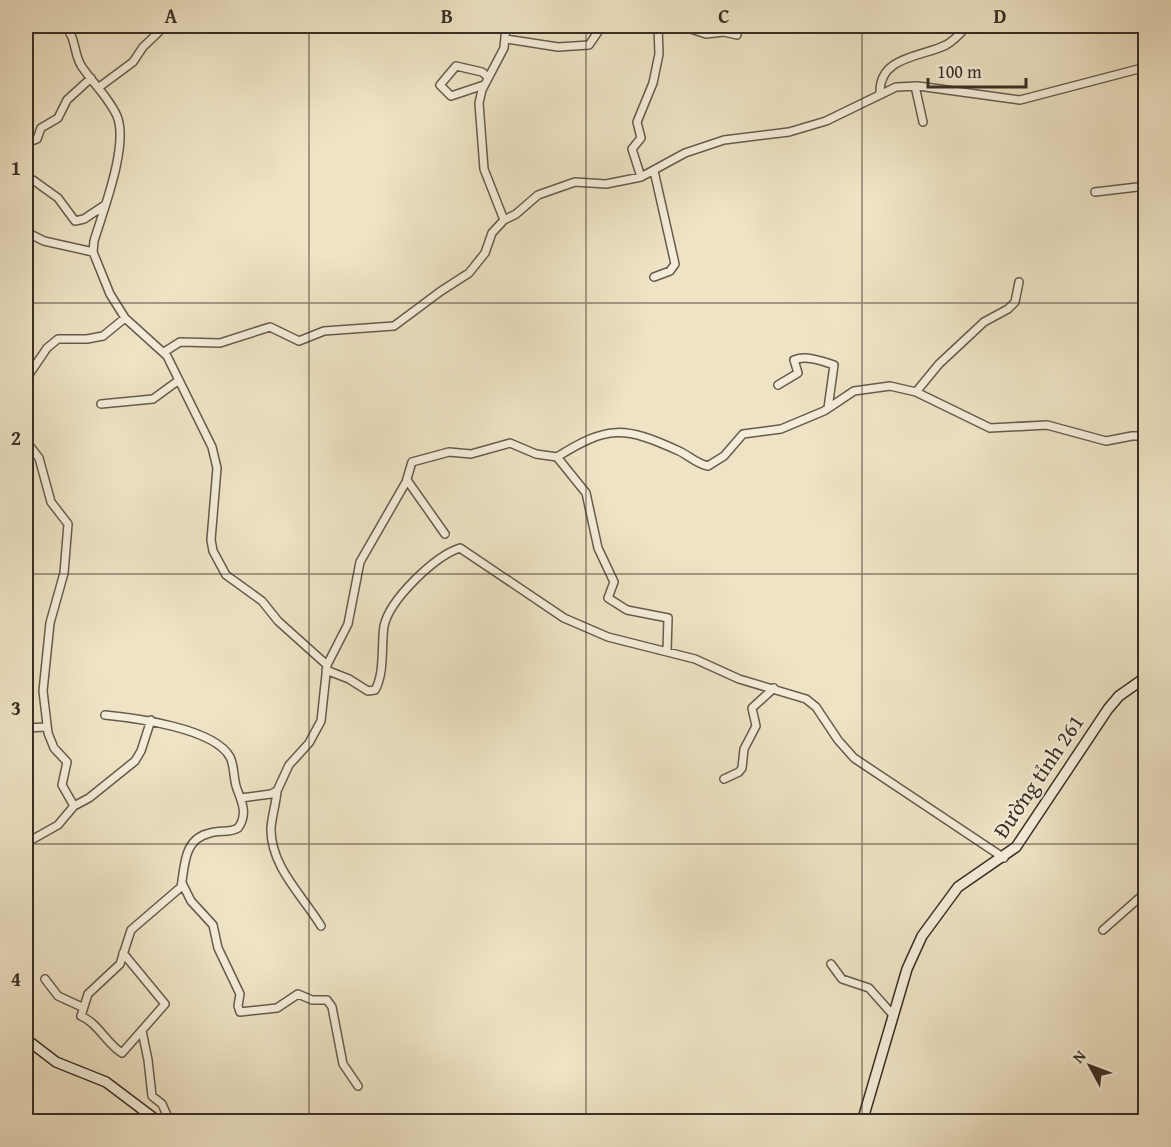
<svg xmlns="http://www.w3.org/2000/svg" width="1171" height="1147" viewBox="0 0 1171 1147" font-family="'Gentium Book Plus',serif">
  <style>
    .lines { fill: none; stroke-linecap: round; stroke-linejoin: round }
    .street-casing { stroke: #665b4d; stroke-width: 10 }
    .secondary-casing { stroke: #382e25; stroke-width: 12 }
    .street { stroke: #f4edd9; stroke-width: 7 }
    .secondary { stroke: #f4edd9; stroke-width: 9 }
    .grid { fill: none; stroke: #382e25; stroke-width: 1.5; stroke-opacity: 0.55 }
    .labels { text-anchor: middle; stroke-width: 4.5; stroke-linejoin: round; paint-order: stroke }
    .street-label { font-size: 22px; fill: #382e25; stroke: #f4edd9 }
    .neatline { fill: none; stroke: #382e25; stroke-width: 2 }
    .grid-label { font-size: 20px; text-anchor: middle; font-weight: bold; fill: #382e25 }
  </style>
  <rect width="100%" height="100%" fill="#eee3c4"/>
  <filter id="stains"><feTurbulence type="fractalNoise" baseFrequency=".00333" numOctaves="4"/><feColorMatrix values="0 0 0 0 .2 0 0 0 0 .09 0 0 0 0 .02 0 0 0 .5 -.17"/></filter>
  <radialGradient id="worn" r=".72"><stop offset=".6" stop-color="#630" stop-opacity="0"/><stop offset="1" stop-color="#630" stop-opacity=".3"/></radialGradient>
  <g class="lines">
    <g class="street-casing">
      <path id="street" d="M 64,26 C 77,37 73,54 82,67 C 93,83 109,98 117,116 C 129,145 103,211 94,241 L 93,252 L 110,294 L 125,318 L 167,356 L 212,447 L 217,468 L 211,540 L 213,551 L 226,575 L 262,601 L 278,621 L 327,665
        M 682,26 L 706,34 L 724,32 L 737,35
        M 506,39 L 558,47 L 589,45 L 602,26
        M 484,85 L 451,96 L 440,85 L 456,66 L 482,72 L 488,77
        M 915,86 L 923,122
        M 98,88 L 133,62 L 143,47 L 165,26
        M 880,93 C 879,56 922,57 946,45 C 955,40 961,33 967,26
        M 26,143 L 37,139 L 41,128 L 58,118 L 67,100 L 91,78
        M 641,177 L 632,149 L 641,138 L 637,122 L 653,83 L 659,54 L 658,26
        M 33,180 L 58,198 L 75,221 L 84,219 L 105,205
        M 1095,192 L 1146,186
        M 504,220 L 484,169 L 479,103 L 482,90 L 504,48 L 506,26
        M 26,232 L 44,241 L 93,252
        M 654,277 L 670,271 L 675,264 L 654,171
        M 164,352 L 180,342 L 220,343 L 270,327 L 299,341 L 324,331 L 394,326 L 441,291 L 469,273 L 485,253 L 492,233 L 504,220 L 516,214 L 538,195 L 575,182 L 606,184 L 641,177 L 685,153 L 724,140 L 789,132 L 826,121 L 896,87 L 918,86 L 1020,100 L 1146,67
        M 26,379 L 47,348 L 58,339 L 87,339 L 103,336 L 125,318
        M 778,385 L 798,373 L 794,360 C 807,355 821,361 834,365 L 828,408
        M 916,392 L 939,364 L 984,322 L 1008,309 L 1015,302 L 1019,282
        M 101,404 L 153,399 L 179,380
        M 26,441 L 39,458 L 51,502 L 68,524 L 64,573 L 50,623 L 43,691 L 48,733 L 54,748 L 67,762 L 62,785 L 74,806
        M 557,457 L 586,493 L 598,548 L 614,582 L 608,598 L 627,610 L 668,618 L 667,651
        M 407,480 L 445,534
        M 326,670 L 349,679 L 368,691 L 375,690 C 385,673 381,645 384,626 C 390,599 435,556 460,548 L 564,618 L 608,637 L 695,659 L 739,679 L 806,699 L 816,707 L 838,740 L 854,758 L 1004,858
        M 105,715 C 135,718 214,728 230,757 C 235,767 233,779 237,789 C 242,802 248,815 238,828 C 230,833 220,830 210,833 C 183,839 185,866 181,887 L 131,930 L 120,964 L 88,994 L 81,1016 C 98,1023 106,1043 122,1053 L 165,1004 L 123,953
        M 26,728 L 46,727
        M 724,779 L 739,772 L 742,768 L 744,749 L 756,726 L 752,708 L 774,688
        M 277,791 C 276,804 272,815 271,828 C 270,866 303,896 321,926
        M 241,798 L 271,794 L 277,791 L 289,765 L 309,743 L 321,721 L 327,665 L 348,624 L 360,562 L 406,482 L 412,462 L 449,452 L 471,454 L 510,443 L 536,454 L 557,457 C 608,425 624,426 679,451 C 688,455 697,464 708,466 L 724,456 L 743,434 L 781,429 L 824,411 L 854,391 L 890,386 L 916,392 L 990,428 L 1047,425 L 1106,441 L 1132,436 L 1146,436
        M 26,843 L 58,825 L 74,806 L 89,798 L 135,761 L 141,751 L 151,720
        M 182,883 L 191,901 L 213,925 L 218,948 L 240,994 L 238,1006 L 240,1012 L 277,1008 L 298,994 L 312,1000 L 327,1000 L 332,1007 L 343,1064 L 358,1086
        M 26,899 L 27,903
        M 1103,930 L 1146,892
        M 831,964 L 842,979 L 869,988 L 893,1015
        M 45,979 L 58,996 L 82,1007
        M 142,1031 L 148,1060 L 152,1096 L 162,1104 L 170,1122
        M 143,1122 L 148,1113"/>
    </g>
    <g class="secondary-casing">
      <path id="secondary" d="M 26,1039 L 56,1062 L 106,1082 L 159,1122
        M 862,1122 L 907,969 L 922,936 L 958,887 L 1016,847 L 1108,709 L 1119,696 L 1146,677"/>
    </g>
    <use href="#street" class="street"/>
    <use href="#secondary" class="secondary"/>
  </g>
  <path class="grid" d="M 309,26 L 309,1122M 586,26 L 586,1122M 862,26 L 862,1122M 26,303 L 1146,303M 26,574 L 1146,574M 26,844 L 1146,844"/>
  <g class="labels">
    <g class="street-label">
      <text transform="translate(1038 776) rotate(-56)" y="8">Đường tỉnh 261</text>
    </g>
  </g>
  <rect width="1171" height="1147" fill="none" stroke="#eee3c4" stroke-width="66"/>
  <g transform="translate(1090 1066) rotate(311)" stroke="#f4edd9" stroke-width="4.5" paint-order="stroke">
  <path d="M0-4.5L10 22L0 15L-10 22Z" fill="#382e25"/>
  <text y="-9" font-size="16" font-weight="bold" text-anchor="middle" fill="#382e25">N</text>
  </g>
  <path d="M928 78v9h98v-9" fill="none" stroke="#382e25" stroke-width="3"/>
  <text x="937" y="78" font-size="18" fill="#382e25" stroke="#f4edd9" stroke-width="4.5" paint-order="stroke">100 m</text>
  <rect x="33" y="33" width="1105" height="1081" class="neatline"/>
  <g class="grid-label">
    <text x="171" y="23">A</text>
    <text x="447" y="23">B</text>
    <text x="724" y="23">C</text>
    <text x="1000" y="23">D</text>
    <text x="16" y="175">1</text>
    <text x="16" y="445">2</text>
    <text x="16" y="715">3</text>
    <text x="16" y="986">4</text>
  </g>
  <rect width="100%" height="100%" filter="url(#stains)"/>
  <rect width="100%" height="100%" fill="url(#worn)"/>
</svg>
